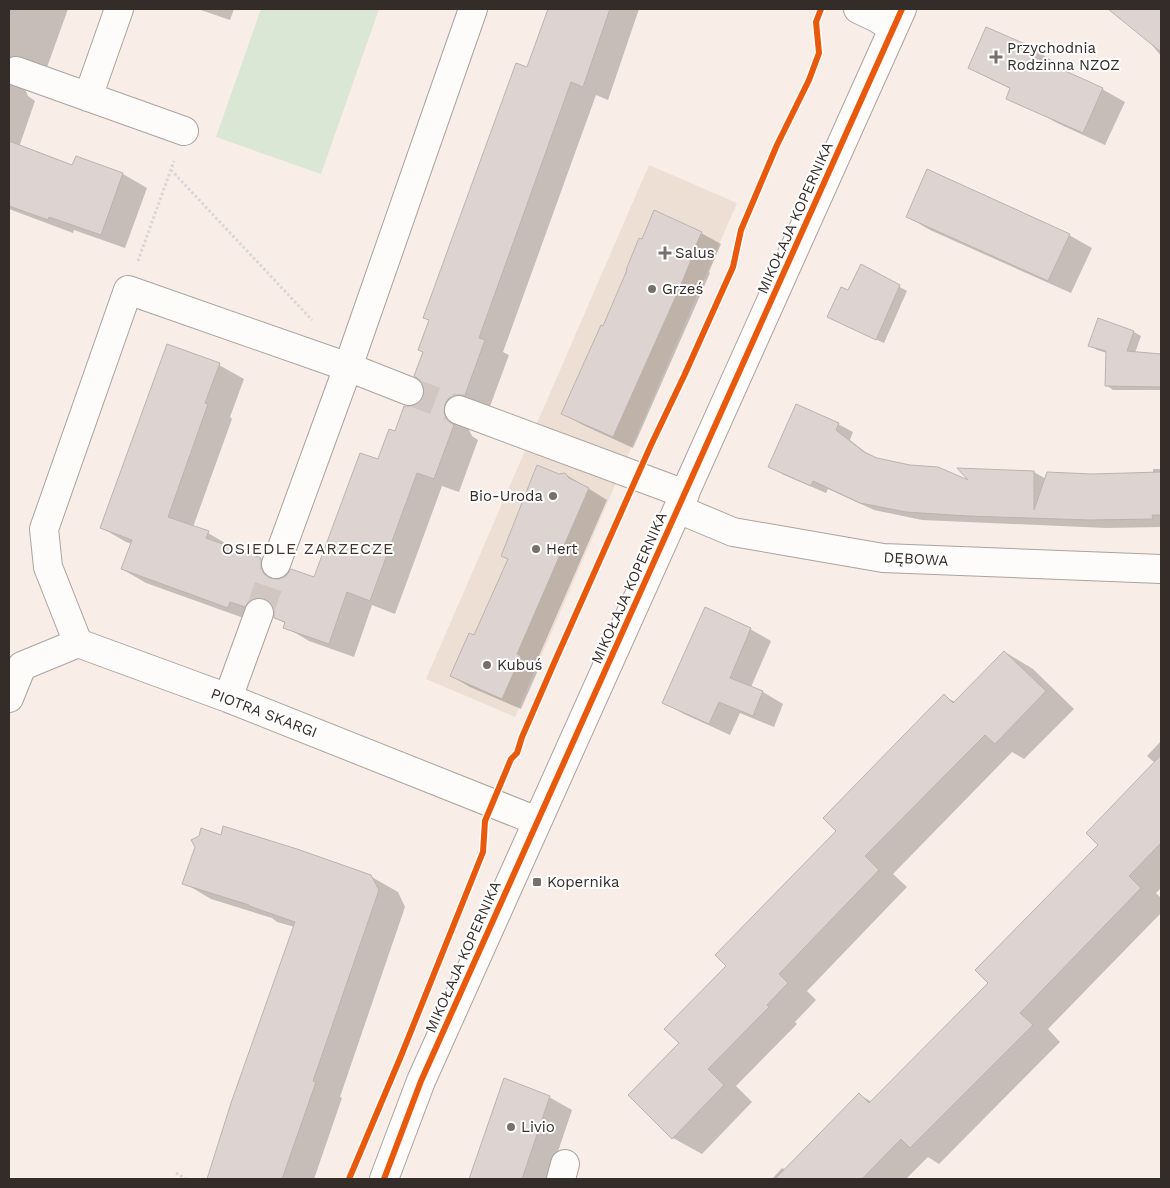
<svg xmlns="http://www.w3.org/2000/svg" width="1170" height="1188" viewBox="0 0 1170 1188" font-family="'Work Sans',sans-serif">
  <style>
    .commercial { fill: #eedfd4 }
    .green { fill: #dae7d4 }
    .shadow { fill: #0003 }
    .building { fill: #ddd4d1; stroke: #bcb3b0 }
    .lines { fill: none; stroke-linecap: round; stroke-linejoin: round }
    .minor-tunnel { stroke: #d1c6c1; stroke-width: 28; stroke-dasharray: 28 14; stroke-linecap: butt }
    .minor-casing { stroke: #aaa39e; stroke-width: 30 }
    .path { stroke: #d9d7d5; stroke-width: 3; stroke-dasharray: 2.5 2.5; stroke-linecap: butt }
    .minor { stroke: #fefcfb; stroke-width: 28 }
    .cycleway-casing { stroke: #fff; stroke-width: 9 }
    .cycleway { stroke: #e8590c; stroke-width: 6 }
    .poi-dot { fill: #78706b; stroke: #fff; stroke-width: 2 }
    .labels { text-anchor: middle; stroke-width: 4; stroke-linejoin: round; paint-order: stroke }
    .poi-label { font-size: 15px; fill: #332c28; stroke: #fff; text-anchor: start }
    .street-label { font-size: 15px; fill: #332c28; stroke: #fff }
    .neighbourhood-label { font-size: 16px; letter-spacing: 1px; fill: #43352e; stroke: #fff }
  </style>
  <rect width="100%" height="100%" fill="#f8ede7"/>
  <path class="commercial" d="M 649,165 L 737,203 L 515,717 L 426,679 Z"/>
  <path class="green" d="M 261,9 L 379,9 L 321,174 L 216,137 Z"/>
  <path class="shadow" d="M 9,9 L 68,9 L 46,70 L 25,80 L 25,89 L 28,96 L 35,101 L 19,147 L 73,167 L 77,158 L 123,174 L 147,188 L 125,248 L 74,230 L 73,233 L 9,209 Z
    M 198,9 L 234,9 L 230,20 Z
    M 550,9 L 639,9 L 608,100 L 596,95 L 503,352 L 509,355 L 489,409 L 469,418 L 468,428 L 472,436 L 478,440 L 459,492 L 442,486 L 395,614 L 372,605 L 354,657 L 309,641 L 285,627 L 286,624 L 275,617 L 276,612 L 270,620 L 252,621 L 146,583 L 122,569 L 132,544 L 126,542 L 102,528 L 167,346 L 219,365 L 244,379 L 230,417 L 232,419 L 193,527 L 208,533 L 232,547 L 232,549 L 261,560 L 285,574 L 285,580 L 315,579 L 379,461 L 396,432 L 411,408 L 419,405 L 424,398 L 528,68 Z
    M 1118,9 L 1161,9 L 1161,56 L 1149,41 L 1115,13 Z
    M 1031,48 L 1053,61 L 1050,67 L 1102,89 L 1125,102 L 1105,145 L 1057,123 L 1035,110 L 1041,103 L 992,80 L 969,67 Z
    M 908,217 L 1069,235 L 1092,248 L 1071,293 L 930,230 Z
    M 701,233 L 721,244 L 709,272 L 710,273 L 633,448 L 583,425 L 563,414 L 604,327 L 642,240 Z
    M 862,266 L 907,291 L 884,343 L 835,321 Z
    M 1134,332 L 1141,336 L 1135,353 L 1161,355 L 1161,390 L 1113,390 L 1106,385 L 1107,353 L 1097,350 L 1090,346 Z
    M 838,424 L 853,432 L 850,440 L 873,458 L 973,484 L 1034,472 L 1046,479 L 1092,475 L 1153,474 L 1153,469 L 1161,469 L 1161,527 L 1106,528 L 922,520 L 874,510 L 828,489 L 826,493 L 784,475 L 770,466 Z
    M 565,474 L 607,500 L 535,665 L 539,668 L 521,709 L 470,687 L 451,676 L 475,637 L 559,475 Z
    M 750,629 L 771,641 L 751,687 L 763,692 L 783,704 L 774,727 L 740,713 L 730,735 L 684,714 L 664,703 Z
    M 1005,652 L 1033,669 L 1074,709 L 1024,759 L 1012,752 L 893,874 L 907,887 L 807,991 L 816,1000 L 795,1022 L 797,1024 L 736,1086 L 752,1102 L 702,1154 L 673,1138 L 681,1043 L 728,966 L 838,831 L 944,696 L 955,702 Z
    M 1161,741 L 1161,888 L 1156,893 L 1161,898 L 1161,913 L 1048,1029 L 1060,1042 L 939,1164 L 928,1157 L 906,1179 L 772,1179 L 782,1168 L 786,1170 L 860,1095 L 872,1102 L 990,983 L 1100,845 L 1155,763 L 1147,756 Z
    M 370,876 L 398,892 L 405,907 L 340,1097 L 342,1098 L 314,1179 L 208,1179 L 233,1104 L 295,927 L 277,922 L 272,918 L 211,899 L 184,883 Z
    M 505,1080 L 549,1097 L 572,1110 L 550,1175 L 556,1179 L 471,1179 Z"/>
  <path class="building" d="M 548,9 L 610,9 L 583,87 L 571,82 L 479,338 L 485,340 L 465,395 L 456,395 L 449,398 L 445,404 L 444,413 L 447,420 L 454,425 L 434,479 L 417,473 L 370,601 L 347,592 L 329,644 L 283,628 L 285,622 L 274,618 L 274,611 L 271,603 L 264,598 L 256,598 L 249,601 L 245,607 L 230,602 L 228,608 L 121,569 L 132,540 L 100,528 L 167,344 L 220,363 L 205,403 L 208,404 L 168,517 L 209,531 L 206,538 L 261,558 L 261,567 L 264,574 L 270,578 L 279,579 L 286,576 L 291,569 L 314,577 L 360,453 L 378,459 L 389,429 L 395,431 L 404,406 L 411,406 L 418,403 L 423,397 L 424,388 L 421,381 L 414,376 L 423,352 L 418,350 L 429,320 L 423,318 L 516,63 L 527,67 Z
    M 1108,9 L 1161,9 L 1161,52 Z
    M 986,27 L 1032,47 L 1028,54 L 1103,88 L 1083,133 L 1006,99 L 1010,88 L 968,68 Z
    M 9,141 L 72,165 L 76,156 L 123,173 L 101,235 L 49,217 L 48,220 L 9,206 Z
    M 927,169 L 1070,234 L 1048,281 L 906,217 Z
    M 654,210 L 702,232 L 689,260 L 691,260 L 680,287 L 613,437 L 561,414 L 601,325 L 603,326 L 627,270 L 626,270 L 639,238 L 642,239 Z
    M 861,264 L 900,285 L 876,340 L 827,317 L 841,287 L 848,290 Z
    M 1098,318 L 1134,331 L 1127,351 L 1161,354 L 1161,387 L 1105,386 L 1106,351 L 1088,346 Z
    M 796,404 L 839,423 L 836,430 L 864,452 L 877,458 L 910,465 L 938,467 L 968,480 L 957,468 L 1034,471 L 1034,510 L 1047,472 L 1092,474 L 1161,472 L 1161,515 L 1152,515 L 1153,519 L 1090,520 L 968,516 L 906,512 L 860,503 L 813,481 L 811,486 L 768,467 Z
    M 537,465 L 559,474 L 565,473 L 569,478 L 589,488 L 517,654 L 521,656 L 502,699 L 450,676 L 469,633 L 474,635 L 508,559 L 501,556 Z
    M 705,607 L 751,628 L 730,678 L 763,691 L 753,716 L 719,702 L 709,724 L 662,703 Z
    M 1004,651 L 1046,691 L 995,744 L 985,735 L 865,856 L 879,870 L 779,974 L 788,983 L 767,1005 L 769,1007 L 708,1069 L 724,1085 L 672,1139 L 628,1095 L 679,1043 L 664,1029 L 726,966 L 715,955 L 836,831 L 823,818 L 944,694 L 953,703 Z
    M 1161,755 L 1161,843 L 1129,876 L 1141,888 L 1020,1013 L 1033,1025 L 910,1148 L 901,1139 L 862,1179 L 775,1179 L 859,1093 L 869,1103 L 988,983 L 975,970 L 1098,845 L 1086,833 Z
    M 223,826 L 297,849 L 371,875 L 379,890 L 313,1081 L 316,1082 L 282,1179 L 207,1179 L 231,1103 L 295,922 L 249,906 L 249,905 L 182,884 L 195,847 L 191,840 L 199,836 L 201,828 L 221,835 Z
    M 504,1078 L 550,1096 L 522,1179 L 469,1179 Z"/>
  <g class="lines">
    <path class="minor-tunnel" d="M 409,391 L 459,410
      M 259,613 L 276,564"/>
    <g class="minor-casing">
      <path id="minor" d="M 858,9 L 877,18 L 893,29
        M 16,71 L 184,131
        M 88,97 L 119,9
        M 409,391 L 348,367 L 473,9
        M 459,410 L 685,494
        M 678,509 L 733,532 L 883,558 L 1161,569
        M 78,643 L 48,567 L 44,529 L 128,290 L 348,367 L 276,564
        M 9,698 L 22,666 L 78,643 L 228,698 L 537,821
        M 228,698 L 259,613
        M 384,1179 L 421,1081 L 902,9
        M 561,1179 L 565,1164"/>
    </g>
    <path class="path" d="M 171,170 L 312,320
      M 138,261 L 174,161
      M 176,1173 L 186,1179"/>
    <use href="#minor" class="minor"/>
    <g class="cycleway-casing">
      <path id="cycleway" d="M 349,1179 L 401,1056 L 483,852 L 485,821 L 511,759 L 517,753 L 522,737 L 555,661 L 651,445 L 684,376 L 733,267 L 741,230 L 777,145 L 809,80 L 819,53 L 816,22 L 821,9
        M 384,1179 L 421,1081 L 902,9"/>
    </g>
    <use href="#cycleway" class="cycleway"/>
  </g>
  <g class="poi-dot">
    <path d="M993.5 49.5h5v5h5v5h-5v5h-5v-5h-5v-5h5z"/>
    <path d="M662.5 245.5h5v5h5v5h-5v5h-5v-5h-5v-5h5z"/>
    <circle cx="652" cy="289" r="5"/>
    <circle cx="553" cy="496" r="5"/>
    <circle cx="536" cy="549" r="5"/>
    <circle cx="487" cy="665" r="5"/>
    <rect x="532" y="877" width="10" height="10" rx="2.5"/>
    <circle cx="511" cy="1127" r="5"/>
  </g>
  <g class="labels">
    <g class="poi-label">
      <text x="1007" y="53">Przychodnia<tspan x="1007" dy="17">Rodzinna NZOZ</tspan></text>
      <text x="675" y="258">Salus</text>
      <text x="662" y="294">Grześ</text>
      <text x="543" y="501" text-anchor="end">Bio-Uroda</text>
      <text x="546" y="554">Hert</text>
      <text x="497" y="670">Kubuś</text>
      <text x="547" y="887">Kopernika</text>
      <text x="521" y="1132">Livio</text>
    </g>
    <g class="street-label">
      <text transform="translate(795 218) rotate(-66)" y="5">MIKOŁAJA KOPERNIKA</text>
      <text transform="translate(916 559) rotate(3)" y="5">DĘBOWA</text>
      <text transform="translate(629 588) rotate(-66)" y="5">MIKOŁAJA KOPERNIKA</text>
      <text transform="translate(264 713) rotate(21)" y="5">PIOTRA SKARGI</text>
      <text transform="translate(463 957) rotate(-66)" y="5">MIKOŁAJA KOPERNIKA</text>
    </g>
    <g class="neighbourhood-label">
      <text x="308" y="554">OSIEDLE ZARZECZE</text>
    </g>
  </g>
  <rect width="1170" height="1188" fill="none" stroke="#332c28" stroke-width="20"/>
</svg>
